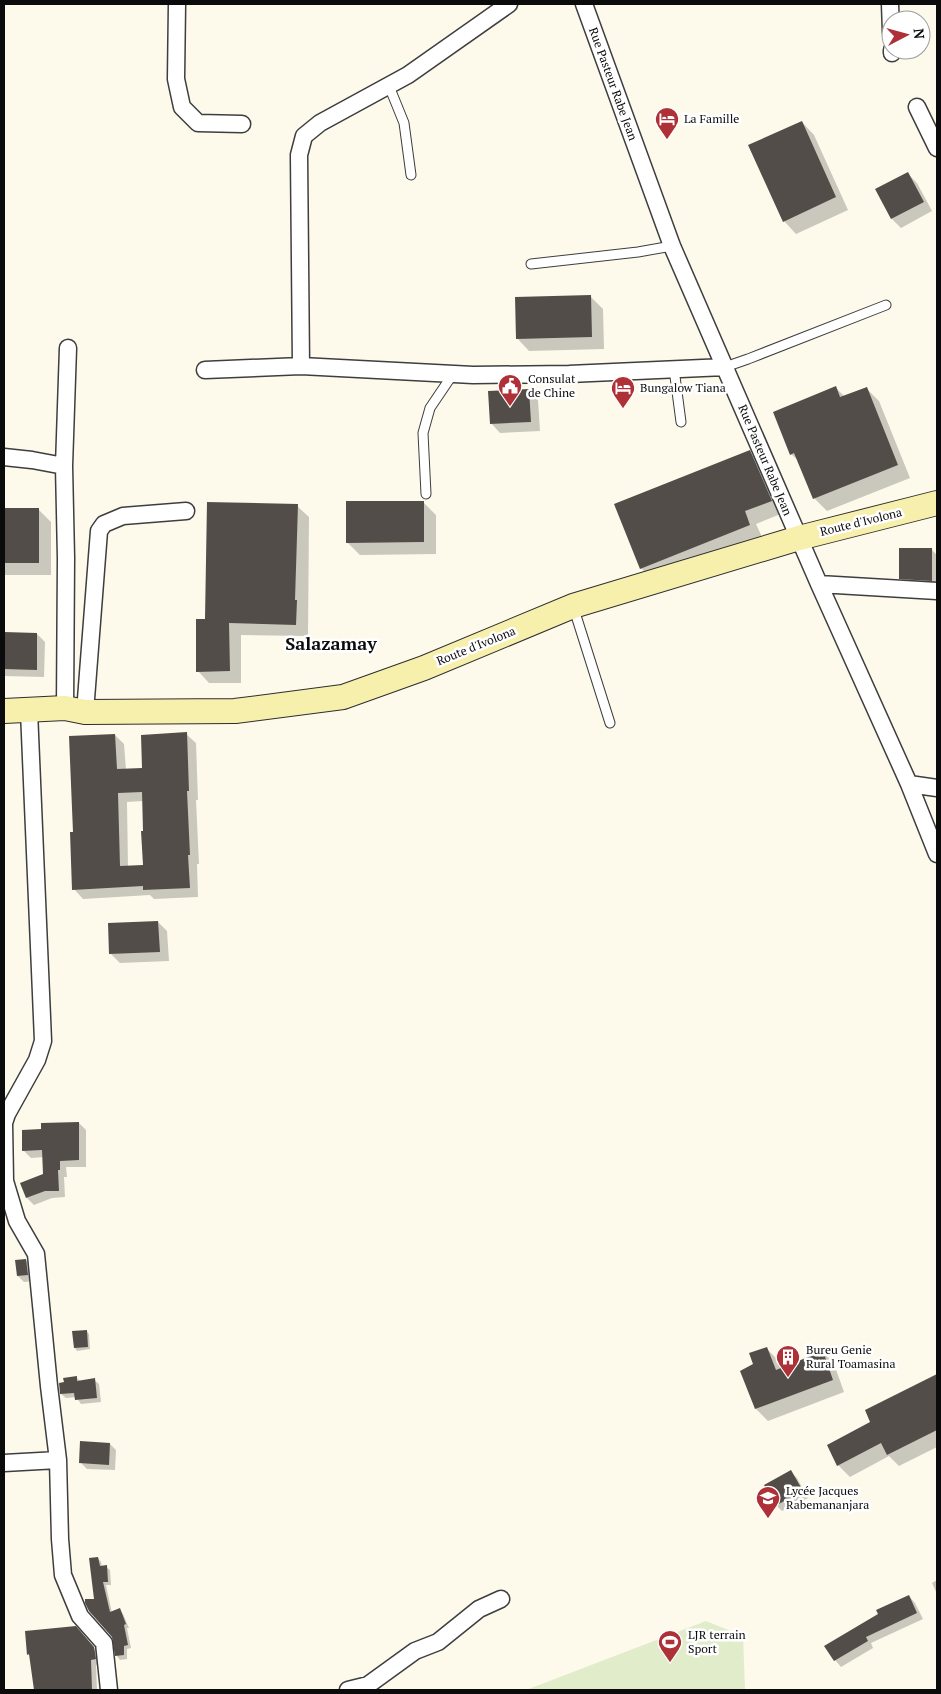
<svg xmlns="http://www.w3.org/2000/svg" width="941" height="1694" viewBox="0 0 941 1694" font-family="'PT Serif',serif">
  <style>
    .pitch { fill: #e0ecca }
    .shadow { fill: #0003; fill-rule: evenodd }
    .building { fill: #534d49; fill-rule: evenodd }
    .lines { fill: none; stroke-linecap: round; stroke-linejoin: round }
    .lane-casing { stroke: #3e3e3e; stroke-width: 11 }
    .street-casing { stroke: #3e3e3e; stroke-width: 19 }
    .secondary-casing { stroke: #2d2d2d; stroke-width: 26 }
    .lane { stroke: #fff; stroke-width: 9 }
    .street { stroke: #fff; stroke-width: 16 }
    .secondary { stroke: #f7efac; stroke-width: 24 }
    .labels { text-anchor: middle; stroke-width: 5; stroke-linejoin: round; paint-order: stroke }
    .street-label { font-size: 12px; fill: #0b0b0b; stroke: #fff }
    .poi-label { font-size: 12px; fill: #0b0b0b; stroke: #fff; text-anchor: start }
    .district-label { font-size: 18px; font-weight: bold; fill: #0b0b0b; stroke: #fff }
  </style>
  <rect width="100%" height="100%" fill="#fdfaeb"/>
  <path class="pitch" d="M 706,1621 L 743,1636 L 745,1690 L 526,1690 Z"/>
  <path class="shadow" d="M 802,122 L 814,135 L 848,210 L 796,234 L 784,221 Z
    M 908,174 L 917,183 L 932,211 L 901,228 L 892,219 Z
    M 590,296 L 603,309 L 604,349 L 529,351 L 517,338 Z
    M 836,388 L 845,397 L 866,388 L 879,401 L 910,478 L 827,511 L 814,498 L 800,462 L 791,454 Z
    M 529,391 L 538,400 L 540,431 L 500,433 L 491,423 Z
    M 750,452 L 762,464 L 783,513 L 756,524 L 762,537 L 654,581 L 641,568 Z
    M 423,502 L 436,515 L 436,554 L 360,555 L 347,542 Z
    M 297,506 L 309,517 L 308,636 L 241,635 L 241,683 L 209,683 L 198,671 L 206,621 Z
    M 4,509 L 38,509 L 51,522 L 51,575 L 4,575 Z
    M 931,549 L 937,555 L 937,589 L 910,588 L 900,578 Z
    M 4,634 L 37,634 L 45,642 L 44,677 L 4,676 Z
    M 186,734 L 196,743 L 198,800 L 196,800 L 199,864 L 197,864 L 198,897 L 154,899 L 150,895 L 83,899 L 74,889 L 74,833 L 115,735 L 124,744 L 126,770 L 143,769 ZM 143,801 L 144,866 L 128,867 L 127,802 Z
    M 4,768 L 5,856 L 4,856 Z
    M 158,922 L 167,931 L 169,961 L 120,963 L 111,954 Z
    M 79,1123 L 86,1130 L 86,1167 L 66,1167 L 67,1177 L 64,1177 L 65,1197 L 52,1198 L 34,1205 L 27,1198 L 45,1174 L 44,1157 L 31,1158 L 24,1151 L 43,1131 Z
    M 26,1260 L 32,1266 L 33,1281 L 24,1282 L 18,1276 Z
    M 86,1331 L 89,1334 L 90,1349 L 77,1351 L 75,1348 Z
    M 766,1348 L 778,1360 L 782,1369 L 823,1352 L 834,1364 L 844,1392 L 768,1421 L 756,1409 L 742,1372 L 755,1365 Z
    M 937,1375 L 937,1447 L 899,1466 L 889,1456 L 850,1477 L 838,1465 L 872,1423 L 866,1411 Z
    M 76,1377 L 80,1381 L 94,1380 L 99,1384 L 101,1402 L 81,1404 L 76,1397 L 66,1398 L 61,1394 Z
    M 110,1444 L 116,1450 L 115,1470 L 87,1469 L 81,1463 Z
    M 791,1472 L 797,1478 L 808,1498 L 782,1511 L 776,1505 Z
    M 98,1558 L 101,1562 L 102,1567 L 106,1567 L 110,1570 L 111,1585 L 106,1585 L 112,1613 L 120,1610 L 123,1614 L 129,1628 L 127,1628 L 131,1648 L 127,1649 L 127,1659 L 120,1660 L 117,1656 L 113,1636 L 95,1600 Z
    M 937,1580 L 937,1594 L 932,1583 Z
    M 909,1596 L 915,1603 L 923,1619 L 871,1643 L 873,1648 L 841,1667 L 835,1660 Z
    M 81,1633 L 99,1654 L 101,1664 L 96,1665 L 97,1690 L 36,1690 L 31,1657 L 28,1654 Z"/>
  <path class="building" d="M 802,121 L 836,197 L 783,222 L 748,145 Z
    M 908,172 L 924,202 L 891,219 L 875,189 Z
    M 591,295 L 592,337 L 516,339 L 515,297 Z
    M 836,386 L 840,397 L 867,387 L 898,465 L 813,499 L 794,453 L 790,455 L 773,412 Z
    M 529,389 L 531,422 L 490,424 L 488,391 Z
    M 750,450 L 772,501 L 745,511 L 750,525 L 640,569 L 614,504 Z
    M 346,501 L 424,501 L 424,542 L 346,543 Z
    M 207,502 L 298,504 L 295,600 L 297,600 L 296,625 L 229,623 L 230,671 L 196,672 L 196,619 L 205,619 Z
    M 4,508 L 39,508 L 39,563 L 4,563 Z
    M 899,548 L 932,548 L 932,581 L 899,579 Z
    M 4,632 L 37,633 L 37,670 L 4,669 Z
    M 187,732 L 189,791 L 187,791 L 190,855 L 188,855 L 190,888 L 143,890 L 143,886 L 72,890 L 70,832 L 73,832 L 69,736 L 115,734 L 117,769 L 142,768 L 141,735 ZM 142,792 L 143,831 L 141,831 L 143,865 L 120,866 L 118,793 Z
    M 158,921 L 160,952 L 109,954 L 108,923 Z
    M 79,1122 L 79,1160 L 60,1161 L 60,1170 L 58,1170 L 59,1191 L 45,1191 L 26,1198 L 20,1183 L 43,1174 L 42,1150 L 22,1151 L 22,1130 L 41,1129 L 41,1123 Z
    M 26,1259 L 28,1275 L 17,1276 L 15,1260 Z
    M 87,1330 L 88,1347 L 74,1348 L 72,1331 Z
    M 767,1347 L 776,1370 L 823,1351 L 833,1380 L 755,1409 L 740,1371 L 753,1364 L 749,1353 Z
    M 937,1374 L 937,1430 L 887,1455 L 881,1443 L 837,1466 L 827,1445 L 870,1422 L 865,1410 Z
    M 77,1376 L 77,1381 L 95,1378 L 97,1398 L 75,1400 L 74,1393 L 60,1394 L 59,1383 L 64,1382 L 63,1378 Z
    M 80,1441 L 110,1443 L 109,1465 L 79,1463 Z
    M 791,1470 L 803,1491 L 775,1506 L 764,1485 Z
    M 98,1557 L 100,1566 L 107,1565 L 108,1582 L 103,1582 L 110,1612 L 120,1608 L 126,1624 L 124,1625 L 128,1645 L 124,1646 L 124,1655 L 115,1656 L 112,1637 L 89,1611 L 85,1603 L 85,1599 L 94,1599 L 89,1558 Z
    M 909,1595 L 917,1613 L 866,1637 L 868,1641 L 834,1661 L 824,1646 L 878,1614 L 876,1610 Z
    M 76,1626 L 94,1647 L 96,1659 L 91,1660 L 92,1690 L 34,1690 L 29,1654 L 27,1655 L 25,1631 Z"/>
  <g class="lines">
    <g class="lane-casing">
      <path id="lane" d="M 389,86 L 404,123 L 411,175
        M 531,264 L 638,252 L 672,246
        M 725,367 L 748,359 L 886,305
        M 674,369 L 681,422
        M 426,494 L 423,433 L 430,408 L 453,374
        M 573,606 L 610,723"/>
    </g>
    <g class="street-casing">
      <path id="street" d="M 177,4 L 176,79 L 182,107 L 198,123 L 242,124
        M 584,4 L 672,246 L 819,584 L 909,784 L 937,854
        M 890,4 L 891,32
        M 892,50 L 892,53
        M 917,107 L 937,148
        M 301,366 L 299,155 L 304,136 L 320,123 L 408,75 L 509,4
        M 205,370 L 301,366 L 473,375 L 569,374 L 725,367
        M 4,457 L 32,460 L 64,466 L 66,558 L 65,708
        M 64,466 L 68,348
        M 819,584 L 937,591
        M 29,711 L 43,1041 L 37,1060 L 7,1114 L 4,1123 L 5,1181 L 17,1221 L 36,1254 L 49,1386 L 58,1460 L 60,1539 L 63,1575 L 80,1616 L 104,1643 L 109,1690
        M 85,712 L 99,531 L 104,524 L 123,516 L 186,511
        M 909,784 L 937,788
        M 4,1463 L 58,1460
        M 348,1690 L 368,1685 L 415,1651 L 438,1642 L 479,1609 L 501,1599"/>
    </g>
    <g class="secondary-casing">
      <path id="secondary" d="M 4,711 L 65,708 L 85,712 L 235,711 L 343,697 L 424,668 L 573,606 L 799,538 L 937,503"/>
    </g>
    <use href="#lane" class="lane"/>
    <use href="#street" class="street"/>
    <use href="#secondary" class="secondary"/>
  </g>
  <defs>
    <g id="hotel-pin" transform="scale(1.25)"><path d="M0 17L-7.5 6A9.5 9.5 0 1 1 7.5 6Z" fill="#ae3137" stroke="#fff"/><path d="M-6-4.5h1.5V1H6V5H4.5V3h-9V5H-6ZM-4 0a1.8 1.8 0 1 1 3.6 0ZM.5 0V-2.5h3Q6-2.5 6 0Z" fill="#fff"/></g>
    <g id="civic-pin" transform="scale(1.25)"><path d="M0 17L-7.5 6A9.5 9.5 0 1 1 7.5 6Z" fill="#ae3137" stroke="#fff"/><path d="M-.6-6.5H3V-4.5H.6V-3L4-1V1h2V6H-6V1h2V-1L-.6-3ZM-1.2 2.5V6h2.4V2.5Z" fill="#fff"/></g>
    <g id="building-pin" transform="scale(1.25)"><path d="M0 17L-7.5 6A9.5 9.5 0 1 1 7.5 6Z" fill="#ae3137" stroke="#fff"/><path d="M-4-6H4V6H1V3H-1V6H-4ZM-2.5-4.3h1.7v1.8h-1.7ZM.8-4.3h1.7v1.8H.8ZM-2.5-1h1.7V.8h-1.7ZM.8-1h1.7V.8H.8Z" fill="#fff"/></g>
    <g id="school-pin" transform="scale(1.25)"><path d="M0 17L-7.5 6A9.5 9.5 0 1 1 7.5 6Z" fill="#ae3137" stroke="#fff"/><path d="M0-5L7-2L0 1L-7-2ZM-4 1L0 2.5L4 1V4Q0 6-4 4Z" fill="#fff"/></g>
    <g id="stadium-pin" transform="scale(1.25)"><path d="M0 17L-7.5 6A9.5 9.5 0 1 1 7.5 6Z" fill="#ae3137" stroke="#fff"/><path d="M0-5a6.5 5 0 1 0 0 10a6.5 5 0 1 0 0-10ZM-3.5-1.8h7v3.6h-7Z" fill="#fff"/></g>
  </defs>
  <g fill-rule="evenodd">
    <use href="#hotel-pin" x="667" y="119"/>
    <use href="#civic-pin" x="510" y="386"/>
    <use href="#hotel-pin" x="623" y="388"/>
    <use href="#building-pin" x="788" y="1357"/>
    <use href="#school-pin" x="768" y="1498"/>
    <use href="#stadium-pin" x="670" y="1642"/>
  </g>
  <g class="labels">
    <g class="street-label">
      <text transform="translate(613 84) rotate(70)" y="4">Rue Pasteur Rabe Jean</text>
      <text transform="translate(765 460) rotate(67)" y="4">Rue Pasteur Rabe Jean</text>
      <text transform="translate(861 522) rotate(-14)" y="4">Route d'Ivolona</text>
      <text transform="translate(476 646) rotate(-22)" y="4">Route d'Ivolona</text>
    </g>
    <g class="poi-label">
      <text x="684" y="123">La Famille</text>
      <text x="528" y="383">Consulat<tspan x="528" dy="14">de Chine</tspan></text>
      <text x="640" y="392">Bungalow Tiana</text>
      <text x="806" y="1354">Bureu Genie<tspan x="806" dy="14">Rural Toamasina</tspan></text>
      <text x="786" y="1495">Lycée Jacques<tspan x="786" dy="14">Rabemananjara</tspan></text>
      <text x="688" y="1639">LJR terrain<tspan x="688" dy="14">Sport</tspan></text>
    </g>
    <g class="district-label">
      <text x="331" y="650">Salazamay</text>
    </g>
  </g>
  <rect width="941" height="1694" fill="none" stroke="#0b0b0b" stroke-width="10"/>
  <g transform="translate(906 35) rotate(84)"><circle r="24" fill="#ffffff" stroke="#9d9d9d"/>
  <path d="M0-4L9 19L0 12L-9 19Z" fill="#ae3137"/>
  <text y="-8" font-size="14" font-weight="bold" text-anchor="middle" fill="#0b0b0b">N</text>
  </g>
</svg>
